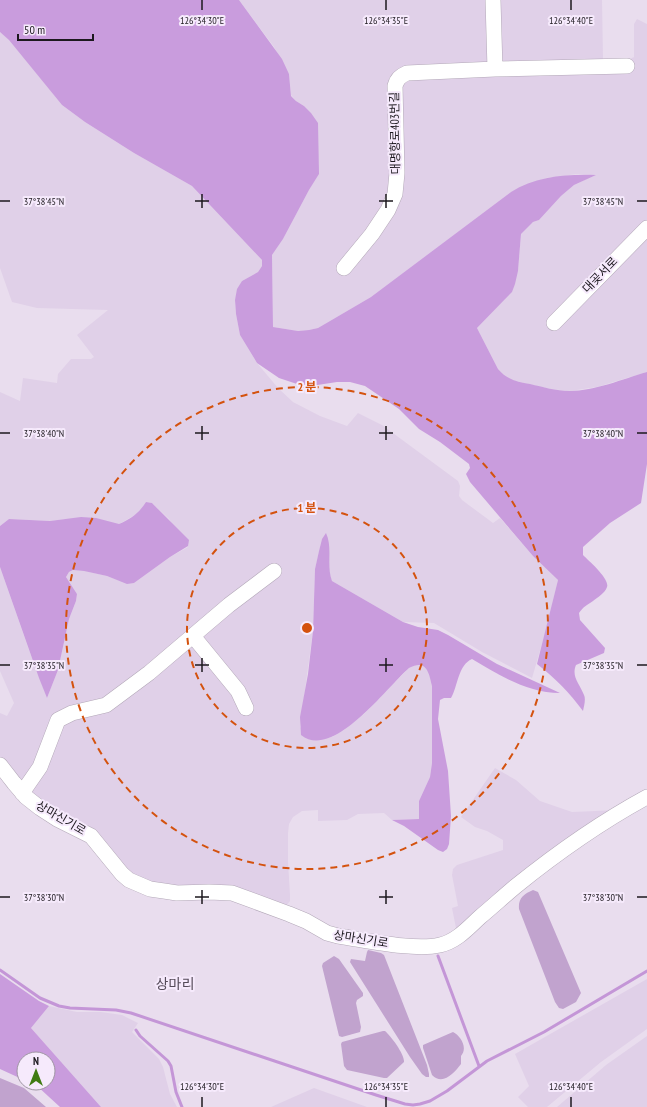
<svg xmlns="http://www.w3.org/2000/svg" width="647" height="1107" viewBox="0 0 647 1107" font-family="'PT Sans Narrow','Noto Sans KR',sans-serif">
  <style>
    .built { fill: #e0d0e8 }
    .green { fill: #c1a3ce }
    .forest { fill: #c99cdd }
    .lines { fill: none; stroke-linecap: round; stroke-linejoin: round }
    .stream { stroke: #c496d7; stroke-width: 3 }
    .minor-casing { stroke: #b3a8b8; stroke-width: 16 }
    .minor { stroke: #fff; stroke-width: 15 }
    .ticks { fill: none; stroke: #1c181e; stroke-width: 1.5 }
    .ring { fill: none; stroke: #d4520e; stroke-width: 2; stroke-dasharray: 7 5 }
    .labels { text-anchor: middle; stroke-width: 4; stroke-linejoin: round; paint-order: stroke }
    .street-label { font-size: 12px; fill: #1c181e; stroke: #f6eafc }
    .quarter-label { font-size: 14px; fill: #554b59; stroke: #f6eafc }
    .ticks-label { font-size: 10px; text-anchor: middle; fill: #1c181e; stroke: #f6eafc; stroke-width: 4; stroke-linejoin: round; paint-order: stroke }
    .centre { fill: #d4520e; stroke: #f6eafc; stroke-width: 2 }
    .ring-label { font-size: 12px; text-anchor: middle; font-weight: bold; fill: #d4520e; stroke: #f6eafc; stroke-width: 4; stroke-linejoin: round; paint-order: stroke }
  </style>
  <rect width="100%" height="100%" fill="#e9ddee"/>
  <path class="built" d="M 239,0 L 602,0 L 603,59 L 630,59 L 634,57 L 634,24 L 637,19 L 647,24 L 647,372 L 597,387 L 570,391 L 550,389 L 511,380 L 503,375 L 498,369 L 477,328 L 505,299 L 518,271 L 521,234 L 533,222 L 539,220 L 561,196 L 574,185 L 595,175 L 578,174 L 546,178 L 511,192 L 371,297 L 330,321 L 318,328 L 309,330 L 298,331 L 273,327 L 272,255 L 283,239 L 309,190 L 319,174 L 304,106 L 296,101 L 291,95 L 289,74 L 274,47 Z
    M 0,32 L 9,39 L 62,105 L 85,122 L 134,153 L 192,186 L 262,260 L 262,266 L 258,272 L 242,281 L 235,300 L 236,314 L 240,335 L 257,363 L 278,388 L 293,402 L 320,416 L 347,426 L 358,413 L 382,425 L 458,481 L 460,486 L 459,496 L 462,500 L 493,523 L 500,518 L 533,556 L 558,580 L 546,630 L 532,678 L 482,652 L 434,623 L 403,622 L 332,581 L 329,572 L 328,560 L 322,539 L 315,569 L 313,631 L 300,727 L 314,740 L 332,737 L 344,730 L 364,714 L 409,668 L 415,665 L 421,665 L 426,668 L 430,674 L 432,686 L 432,763 L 430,777 L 419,801 L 419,819 L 392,820 L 384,813 L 358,814 L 347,820 L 318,821 L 318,810 L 302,811 L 293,817 L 289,824 L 288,833 L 288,862 L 290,895 L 290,901 L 286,906 L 191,888 L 141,881 L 118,861 L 102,837 L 36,797 L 11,771 L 0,757 L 0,713 L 7,716 L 14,703 L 0,671 L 0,567 L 29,650 L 47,698 L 58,670 L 69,619 L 76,601 L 77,594 L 66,577 L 69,572 L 73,570 L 85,571 L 107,576 L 120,581 L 134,583 L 170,557 L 188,547 L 169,519 L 152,503 L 146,502 L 140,511 L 135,515 L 119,524 L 66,519 L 51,521 L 9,519 L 0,526 L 0,392 L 20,401 L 23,378 L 57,383 L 58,374 L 71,359 L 91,359 L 94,357 L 77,335 L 108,310 L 37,308 L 12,302 L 0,268 Z
    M 495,768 L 516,780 L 540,801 L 572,812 L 619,810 L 465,926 L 456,928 L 452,908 L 458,906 L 452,875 L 453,869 L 457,865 L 503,850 L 503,840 L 487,831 L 475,827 L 461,817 Z
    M 647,979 L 647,1029 L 601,1062 L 547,1107 L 528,1107 L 518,1097 L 529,1086 L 515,1054 Z
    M 49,1006 L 77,1012 L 101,1012 L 122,1015 L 138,1023 L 132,1032 L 159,1059 L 163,1067 L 170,1094 L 177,1107 L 101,1107 L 31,1028 Z
    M 647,1036 L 647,1107 L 557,1107 L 606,1065 Z
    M 314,1088 L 367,1107 L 271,1107 Z"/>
  <path class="green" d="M 533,890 L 538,892 L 581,993 L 576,1002 L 563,1009 L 559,1008 L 555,1002 L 519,909 C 518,898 524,894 533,890 Z
    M 368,950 L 381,953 L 384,955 L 427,1065 L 429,1074 L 429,1077 L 426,1077 L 422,1074 L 410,1057 L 350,962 L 351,959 L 365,961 L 367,952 Z
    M 334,956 L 339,959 L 363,993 L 363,996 L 357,1000 L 356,1003 L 361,1027 L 360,1032 L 342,1037 L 339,1036 L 322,966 L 323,963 Z
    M 383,1031 L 385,1031 C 391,1036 405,1055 404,1062 L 387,1078 L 384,1078 L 347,1070 L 344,1066 L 341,1044 L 342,1042 Z
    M 453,1032 C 461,1036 468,1048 461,1056 L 461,1064 C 454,1073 443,1086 432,1075 L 423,1048 L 423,1045 Z
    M 0,1078 L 24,1088 L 46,1107 L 0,1107 Z"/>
  <path class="forest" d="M 0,0 L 239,0 L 282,59 L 289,74 L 291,96 L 296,101 L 304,106 L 311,113 L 318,123 L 319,174 L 309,190 L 283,239 L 272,255 L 273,327 L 298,331 L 309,330 L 318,328 L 330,321 L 371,297 L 511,192 C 536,176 567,174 596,175 L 574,185 L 561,196 L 539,220 L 533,222 L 521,234 L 518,271 L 515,284 L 512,292 L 477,328 L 498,369 C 507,380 518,382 530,384 C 543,387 556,391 570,391 C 594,391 623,379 647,372 L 647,464 L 641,503 L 610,523 L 583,547 L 583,555 C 589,561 610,579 607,587 C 605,593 598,597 593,601 C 587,605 583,607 579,613 L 580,620 L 605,648 L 604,653 L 576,665 C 571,677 580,684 584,695 C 586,699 584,706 583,711 C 569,692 556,679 537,664 L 558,580 L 533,556 L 470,482 L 466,474 L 470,468 L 469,464 L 440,442 L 419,429 L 399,409 L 365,386 L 350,382 L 337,382 L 311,386 L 297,384 L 279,378 L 257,363 L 240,335 L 236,314 L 235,300 L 237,289 L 242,281 L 258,272 L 262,266 L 262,260 L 192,186 L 134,153 L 85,122 L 62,105 L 9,40 L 0,32 Z
    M 146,502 L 152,503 L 189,540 L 188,546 L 170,557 L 134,583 L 127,584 L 107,576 L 84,571 L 73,570 L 69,572 L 66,577 L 77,594 L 76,601 L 69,619 L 58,670 L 47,698 L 39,678 L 0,567 L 0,526 L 9,519 L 50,521 L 81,517 L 96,518 L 119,524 C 131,519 139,513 146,502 Z
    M 326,533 C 333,548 326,565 332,581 L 403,622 L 418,627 L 438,630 L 448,635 L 497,664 L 560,693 C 527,693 499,675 472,659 C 458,665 458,686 451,698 L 444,698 L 440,700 L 438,719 L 448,771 L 451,816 L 449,844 L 447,849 L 443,852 L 438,850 L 404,826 L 392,820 L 419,819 L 419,801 L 430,777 L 432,763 L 432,686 C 429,672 426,659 409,668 C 387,687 333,761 301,735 L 300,717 L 308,674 L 313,631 L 315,569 L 319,551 L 322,539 Z
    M 0,974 L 39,1001 L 49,1006 L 31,1028 L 101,1107 L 60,1107 L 36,1085 L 30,1083 L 48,1083 L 48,1059 L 24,1059 L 24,1080 L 0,1069 Z"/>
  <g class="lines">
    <path class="stream" d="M 438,956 L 479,1066
      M 0,970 L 40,998 L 59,1006 L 70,1008 L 116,1010 L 131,1013 L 376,1095 L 405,1104 L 413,1105 L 420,1104 L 430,1101 L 447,1091 L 487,1061 L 544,1032 L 647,971
      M 136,1030 L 140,1036 L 168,1061 L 171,1066 L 176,1092 L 182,1107"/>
    <g class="minor-casing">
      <path id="minor" d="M 495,69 L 627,66
        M 344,268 L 372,234 L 388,210 L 395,194 L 397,173 L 395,86 C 397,79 400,76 407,73 L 495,69 L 493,0
        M 554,323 L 647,228
        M 193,636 L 238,691 L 246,708
        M 0,765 L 14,783 L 26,797 L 40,808 L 57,819 L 91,836 L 122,874 L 129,880 L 150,889 L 164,891 L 177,893 L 209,892 L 232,893 L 289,914 L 306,921 L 327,933 L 338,936 C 366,940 414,951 440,945 C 457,941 468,928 480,917 C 492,907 504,896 516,886 C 557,853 601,822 647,797
        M 22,793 L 40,767 L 58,720 L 72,713 L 106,705 L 149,673 L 229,605 L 274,571"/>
    </g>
    <use href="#minor" class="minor"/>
  </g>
  <path class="ticks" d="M 202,0 L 202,10M 386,0 L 386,10M 571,0 L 571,10M 202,194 L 202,208M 386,194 L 386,208M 0,201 L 10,201M 195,201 L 209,201M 379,201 L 393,201M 637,201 L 647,201M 202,426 L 202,440M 386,426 L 386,440M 0,433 L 10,433M 195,433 L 209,433M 379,433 L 393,433M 637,433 L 647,433M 202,658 L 202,672M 386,658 L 386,672M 0,665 L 10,665M 195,665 L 209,665M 379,665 L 393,665M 637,665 L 647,665M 202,890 L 202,904M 386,890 L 386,904M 0,897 L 10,897M 195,897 L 209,897M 379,897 L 393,897M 637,897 L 647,897M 202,1097 L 202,1107M 386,1097 L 386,1107M 571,1097 L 571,1107"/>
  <g class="ring">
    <circle cx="307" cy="628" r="120"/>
    <circle cx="307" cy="628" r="241"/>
  </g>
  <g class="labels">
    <g class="street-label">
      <text transform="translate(395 133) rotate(-91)" y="4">대명항로403번길</text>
      <text transform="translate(600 275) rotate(-46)" y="4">대곶서로</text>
      <text transform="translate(61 818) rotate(30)" y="4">상마신기로</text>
      <text transform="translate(361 939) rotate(9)" y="4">상마신기로</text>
    </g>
    <g class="quarter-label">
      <text x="175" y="989">상마리</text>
    </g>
  </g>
  <g class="ticks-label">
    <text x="202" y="24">126°34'30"E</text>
    <text x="386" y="24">126°34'35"E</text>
    <text x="571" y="24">126°34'40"E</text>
    <text x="44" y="205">37°38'45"N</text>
    <text x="603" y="205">37°38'45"N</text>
    <text x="44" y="437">37°38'40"N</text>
    <text x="603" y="437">37°38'40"N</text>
    <text x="44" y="669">37°38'35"N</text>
    <text x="603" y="669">37°38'35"N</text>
    <text x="44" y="901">37°38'30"N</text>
    <text x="603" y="901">37°38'30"N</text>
    <text x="202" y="1090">126°34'30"E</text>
    <text x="386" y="1090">126°34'35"E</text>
    <text x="571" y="1090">126°34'40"E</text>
  </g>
  <circle cx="307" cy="628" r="6" class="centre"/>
  <g class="ring-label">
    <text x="307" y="391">2 분</text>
    <text x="307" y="512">1 분</text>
  </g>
  <g transform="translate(36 1071)"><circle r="19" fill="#f6eafc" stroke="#9f96a3"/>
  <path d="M0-3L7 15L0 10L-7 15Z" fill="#407b13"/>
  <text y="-6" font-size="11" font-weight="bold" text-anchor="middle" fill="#1c181e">N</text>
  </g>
  <path d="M18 34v6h75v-6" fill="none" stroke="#1c181e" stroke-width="2"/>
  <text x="24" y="34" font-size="12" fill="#1c181e" stroke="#f6eafc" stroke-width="3" paint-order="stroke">50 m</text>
</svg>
